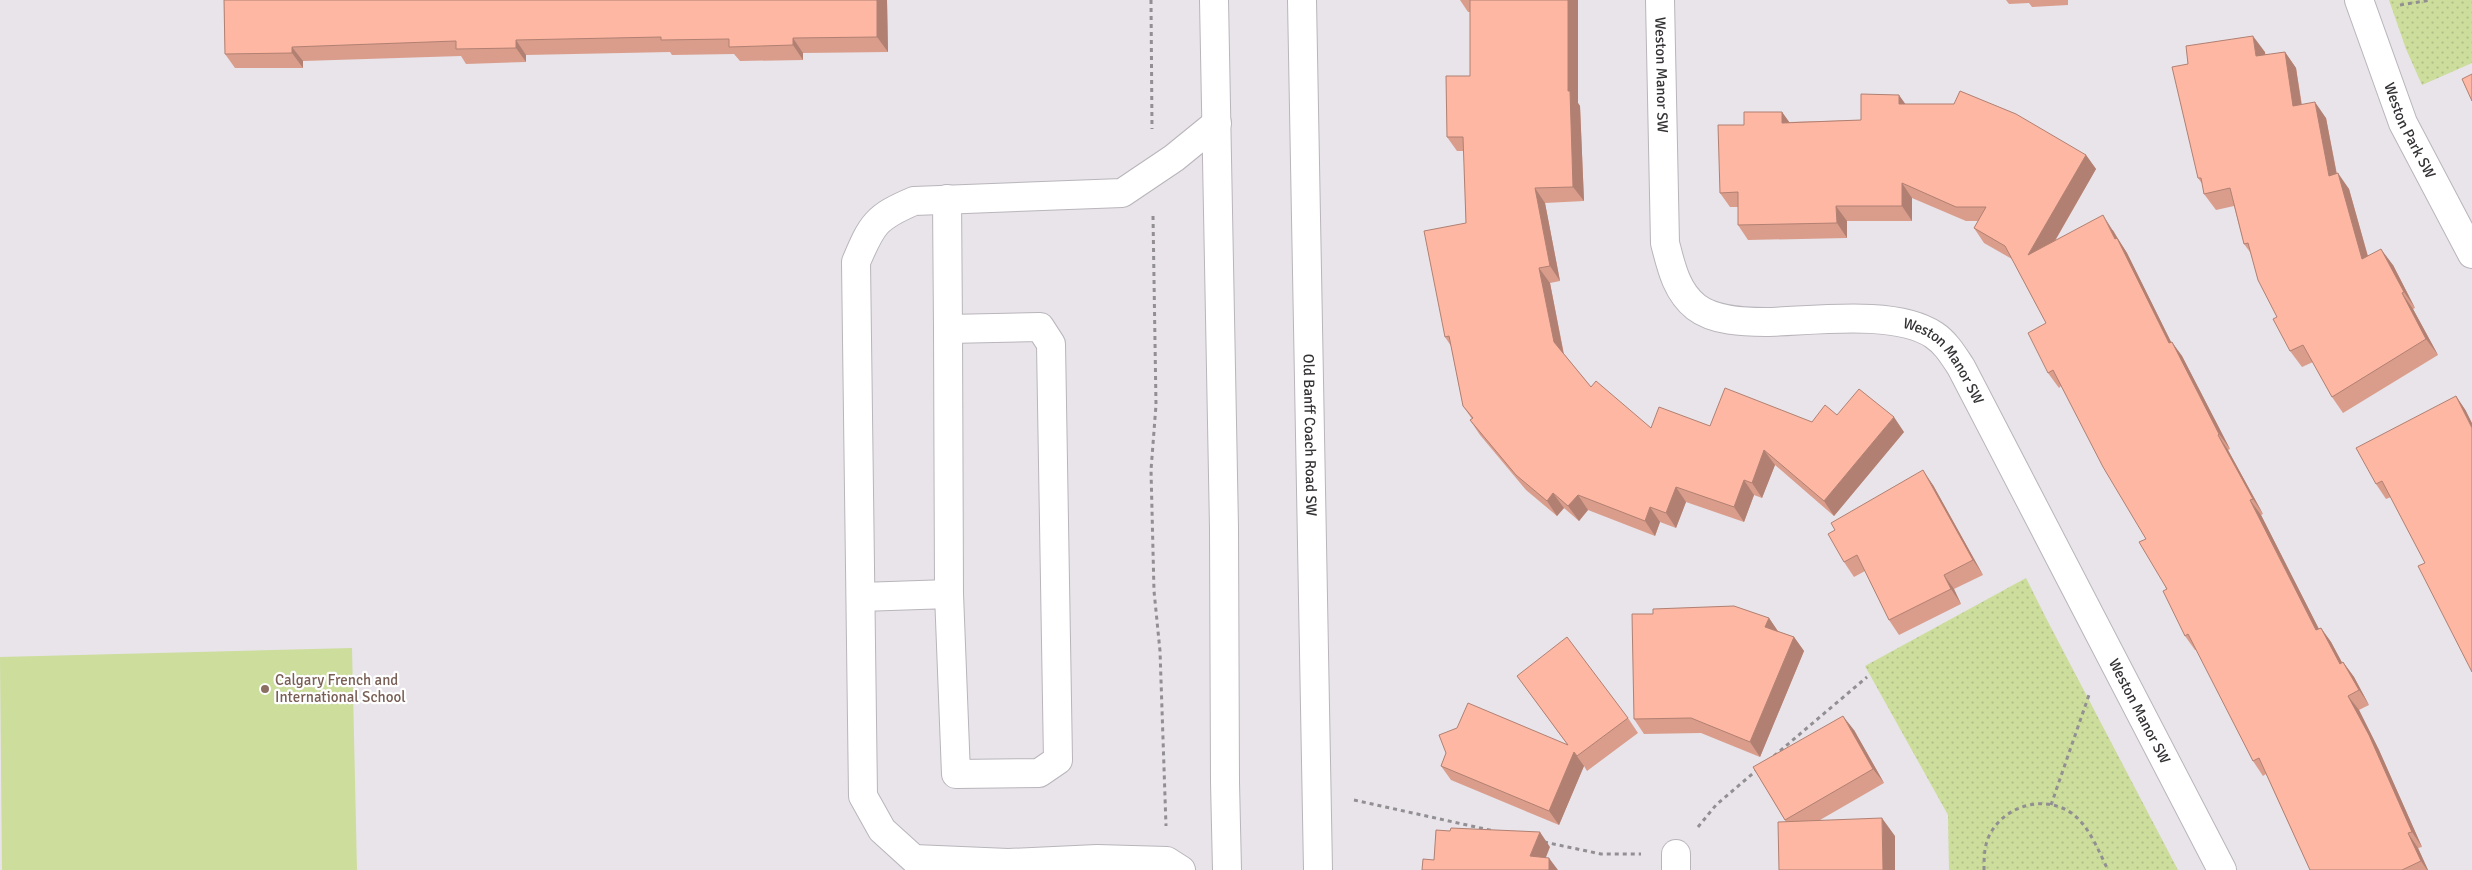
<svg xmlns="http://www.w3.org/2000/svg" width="2472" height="870" viewBox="0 0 2472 870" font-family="Signika,sans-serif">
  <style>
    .park { fill: url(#park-dots) }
    .pitch { fill: #ccdd9c }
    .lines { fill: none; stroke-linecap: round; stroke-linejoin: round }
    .minor-casing { stroke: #b9b5bb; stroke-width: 30 }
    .major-casing { stroke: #b9b5bb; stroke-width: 30 }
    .path { stroke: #928f93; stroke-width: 3; stroke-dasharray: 4 4; stroke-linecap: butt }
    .minor { stroke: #fff; stroke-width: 28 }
    .major { stroke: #fff; stroke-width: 28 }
    .wall { fill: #da9d8c }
    .shaded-wall { fill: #b18072 }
    .building { fill: #fdb7a3; stroke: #b18072 }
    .education-dot { fill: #8d6e63; stroke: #fff; stroke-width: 2 }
    .labels { text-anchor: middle; stroke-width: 4.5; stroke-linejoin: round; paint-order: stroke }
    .street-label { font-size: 15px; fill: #343234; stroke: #fff }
    .education-label { font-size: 15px; fill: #785e54; stroke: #fff; text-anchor: start }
  </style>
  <defs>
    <pattern id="park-dots" width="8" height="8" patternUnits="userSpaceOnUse" patternTransform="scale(1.25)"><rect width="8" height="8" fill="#ccdd9c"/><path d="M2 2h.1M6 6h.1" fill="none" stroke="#b0be87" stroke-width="1.8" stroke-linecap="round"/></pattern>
  </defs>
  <rect width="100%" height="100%" fill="#e8e4ea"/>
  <path class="park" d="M 2389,0 L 2472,0 L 2472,63 L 2422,85 L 2406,49 Z
    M 2026,578 L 2046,618 L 2178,870 L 1949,870 L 1948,815 L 1865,666 Z"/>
  <path class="pitch" d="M 352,648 L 357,870 L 2,870 L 0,657 Z"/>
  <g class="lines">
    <g class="minor-casing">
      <g id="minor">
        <path id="s1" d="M 1660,0 L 1665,243 C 1671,266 1676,291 1696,307 C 1714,321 1744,322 1766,322 C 1812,321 1896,309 1934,335 C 1946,343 1953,355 1961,367 L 2222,870"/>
        <path id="s2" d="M 2359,0 L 2403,123 L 2472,254"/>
        <path d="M 947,199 L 948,329"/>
        <path d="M 861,597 L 949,594 L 956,774 L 1039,773 L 1058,760 L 1051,344 L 1040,327 L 948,329 L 949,594"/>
        <path d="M 1676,854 L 1676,870"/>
        <path d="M 1181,870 L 1167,861 L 1097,859 L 1008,863 L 914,859 L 882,830 L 863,796 L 856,262 C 872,224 876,217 914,201 L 1122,193 L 1174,158 L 1217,123"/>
      </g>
    </g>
    <g class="major-casing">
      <g id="major">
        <path d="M 1214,0 L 1224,528 L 1225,782 L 1227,870"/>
        <path id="s3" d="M 1302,0 L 1318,870"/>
      </g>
    </g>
    <path class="path" d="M 1151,0 L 1152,129
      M 2400,5 L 2431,0
      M 1153,216 L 1156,405 L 1151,470 L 1154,591 L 1160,651 L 1166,826
      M 1774,756 L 1867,677
      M 1354,800 L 1494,831
      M 2051,805 L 2090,692
      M 1698,827 L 1716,805 L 1758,769
      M 1544,842 L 1601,854 L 1641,854
      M 1984,870 C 1984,858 1984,847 1989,836 C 2004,805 2046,793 2074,815 C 2090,828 2099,852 2108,870"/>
    <use href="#minor" class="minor"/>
    <use href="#major" class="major"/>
  </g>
  <path class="wall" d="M 224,0 L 887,0 L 888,52 L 803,53 L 803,60 L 740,61 L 734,54 L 672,55 L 670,52 L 526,55 L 526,62 L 466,64 L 461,56 L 303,61 L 303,68 L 235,68 L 225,54 Z
    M 1460,0 L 1578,0 L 1578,103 L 1580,106 L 1584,201 L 1545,203 L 1560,281 L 1550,283 L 1564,354 L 1591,387 L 1651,428 L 1710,426 L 1812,422 L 1837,415 L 1904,432 L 1834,516 L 1775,465 L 1762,498 L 1754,495 L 1744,522 L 1686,502 L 1676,528 L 1660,522 L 1655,536 L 1588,510 L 1579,521 L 1564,508 L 1557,516 L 1526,490 L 1480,435 L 1470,420 L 1472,419 L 1463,406 L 1451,346 L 1445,337 L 1466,223 L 1464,151 L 1457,151 L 1447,137 L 1470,76 L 1470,12 L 1468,12 Z
    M 2006,0 L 2068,0 L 2068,5 L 2032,7 L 2029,3 L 2009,4 Z
    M 2265,52 L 2265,55 L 2285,52 L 2296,68 L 2302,105 L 2326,118 L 2337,174 L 2349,189 L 2368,256 L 2393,265 L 2415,308 L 2413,309 L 2438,355 L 2343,413 L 2332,397 L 2313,362 L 2302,367 L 2290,351 L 2277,317 L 2250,252 L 2244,244 L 2234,206 L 2216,210 L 2204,194 L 2203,185 L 2198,178 Z
    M 1905,104 L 2086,155 L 2096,169 L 2055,241 L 2113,230 L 2118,239 L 2127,253 L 2171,342 L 2182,356 L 2230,449 L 2228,450 L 2263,514 L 2261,515 L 2319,629 L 2321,628 L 2331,642 L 2342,663 L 2343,662 L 2354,677 L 2369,705 L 2359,710 L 2379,750 L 2422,847 L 2418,848 L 2428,870 L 2310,870 L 2266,774 L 2263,776 L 2253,761 L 2197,650 L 2195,650 L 2185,636 L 2146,539 L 2061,386 L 2059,388 L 2048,373 L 2046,323 L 2012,259 L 1984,243 L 1974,228 L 1978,221 L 1966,221 L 1912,198 L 1912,221 L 1847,221 L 1847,238 L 1748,240 L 1738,225 L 1738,207 L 1730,207 L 1720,193 L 1744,125 L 1782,112 L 1789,122 L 1861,120 Z
    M 2456,396 L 2466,411 L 2425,563 L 2391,497 L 2386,499 L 2376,484 Z
    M 1933,485 L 1983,575 L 1954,589 L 1961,604 L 1899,635 L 1889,620 L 1865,571 L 1854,577 L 1844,562 Z
    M 1769,618 L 1778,631 L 1794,637 L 1804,651 L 1760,757 L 1701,733 L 1644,734 L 1634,719 Z
    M 1517,676 L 1628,718 L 1638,733 L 1587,771 L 1584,766 L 1559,825 L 1451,780 L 1441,766 L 1446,753 L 1567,744 Z
    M 1854,730 L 1884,783 L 1820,820 L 1895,836 L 1895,870 L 1779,870 L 1786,822 L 1753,767 Z"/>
  <path class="shaded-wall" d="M 877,0 L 887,0 L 888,52 L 877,37 Z
    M 1568,0 L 1578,0 L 1578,103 L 1580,106 L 1584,201 L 1573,187 L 1568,91 Z
    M 2253,36 L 2265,52 L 2268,72 L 2256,56 Z
    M 793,38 L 803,53 L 803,60 L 793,45 Z
    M 516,40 L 526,55 L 526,62 L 516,48 Z
    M 292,47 L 303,61 L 303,68 L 292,53 Z
    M 2285,52 L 2296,68 L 2304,122 L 2293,106 Z
    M 1899,95 L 1909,109 L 1899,104 Z
    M 2315,102 L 2326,118 L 2340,192 L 2329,176 Z
    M 1782,112 L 1792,126 L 1782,123 Z
    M 2086,155 L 2096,169 L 2038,270 L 2028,255 Z
    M 2338,173 L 2349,189 L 2373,275 L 2362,259 Z
    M 1902,183 L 1912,198 L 1912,221 L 1902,206 Z
    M 1535,188 L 1545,203 L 1560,281 L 1550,266 Z
    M 1836,206 L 1847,221 L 1847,238 L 1837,223 Z
    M 2103,215 L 2127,253 L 2179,358 L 2169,343 Z
    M 2381,249 L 2393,265 L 2415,308 L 2404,292 Z
    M 1539,268 L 1550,283 L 1564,356 L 1554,342 Z
    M 2402,293 L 2413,309 L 2438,355 L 2426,339 Z
    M 2172,342 L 2182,356 L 2230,449 L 2219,434 Z
    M 2456,396 L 2466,411 L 2472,423 L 2472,428 Z
    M 1894,417 L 1904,432 L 1834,516 L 1824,501 Z
    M 2218,435 L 2228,450 L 2263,514 L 2253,499 Z
    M 1764,450 L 1775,465 L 1762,498 L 1752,483 Z
    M 1923,470 L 1933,485 L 1983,575 L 1973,560 Z
    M 1744,480 L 1754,495 L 1744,522 L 1734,507 Z
    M 1676,487 L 1686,502 L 1676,528 L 1666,513 Z
    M 1553,493 L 1564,508 L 1557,516 L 1547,501 Z
    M 1578,495 L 1588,510 L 1579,521 L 1568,506 Z
    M 2250,500 L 2261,515 L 2327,645 L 2316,630 Z
    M 1650,507 L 1660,522 L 1655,536 L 1645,521 Z
    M 1944,575 L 1954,589 L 1961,604 L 1951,589 Z
    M 1769,618 L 1779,633 L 1765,627 Z
    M 2321,628 L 2331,642 L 2351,679 L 2340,664 Z
    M 1794,637 L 1804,651 L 1760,757 L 1750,742 Z
    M 2343,662 L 2354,677 L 2369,705 L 2359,690 Z
    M 2348,696 L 2359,710 L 2379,750 L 2422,847 L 2412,832 Z
    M 1843,716 L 1854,730 L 1884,783 L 1873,769 Z
    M 1574,752 L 1584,766 L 1559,825 L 1549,811 Z
    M 1882,818 L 1895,836 L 1895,870 L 1883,870 Z
    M 1540,832 L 1550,847 L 1541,870 L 1530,856 Z
    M 2408,833 L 2418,848 L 2428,870 L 2427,870 L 2421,861 Z
    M 1549,858 L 1558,870 L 1549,870 Z"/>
  <path class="building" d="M 224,0 L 877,0 L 877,37 L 793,38 L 793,45 L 729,47 L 729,39 L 661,40 L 661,37 L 516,40 L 516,48 L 456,49 L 456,41 L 292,47 L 292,53 L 225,54 Z
    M 1470,0 L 1568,0 L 1568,91 L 1570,91 L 1573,187 L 1535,188 L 1550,266 L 1539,268 L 1554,342 L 1591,387 L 1596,381 L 1651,428 L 1659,407 L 1710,426 L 1725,388 L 1812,422 L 1825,405 L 1837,415 L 1859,389 L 1894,417 L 1824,501 L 1764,450 L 1752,483 L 1744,480 L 1734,507 L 1676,487 L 1666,513 L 1650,507 L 1645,521 L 1578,495 L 1568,506 L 1553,493 L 1547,501 L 1516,475 L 1470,420 L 1473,418 L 1463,406 L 1449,336 L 1445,337 L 1424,231 L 1466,223 L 1463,137 L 1447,137 L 1446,76 L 1470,76 Z
    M 2253,36 L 2256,56 L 2285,52 L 2293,106 L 2315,102 L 2329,176 L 2338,173 L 2362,259 L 2381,249 L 2404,292 L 2402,293 L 2426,339 L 2332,397 L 2303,345 L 2290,351 L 2273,319 L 2277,317 L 2258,280 L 2248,243 L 2244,244 L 2230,188 L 2204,194 L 2201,178 L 2198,178 L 2172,67 L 2188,64 L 2186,46 Z
    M 2472,74 L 2472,101 L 2462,79 Z
    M 1960,91 L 2016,114 L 2086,155 L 2028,255 L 2103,215 L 2115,239 L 2117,238 L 2169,343 L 2172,342 L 2219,434 L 2218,435 L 2253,499 L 2250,500 L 2316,630 L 2321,628 L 2340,664 L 2343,662 L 2359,690 L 2348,696 L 2369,735 L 2412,832 L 2408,833 L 2421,861 L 2402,870 L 2310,870 L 2259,758 L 2253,761 L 2188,634 L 2185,636 L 2163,591 L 2167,589 L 2139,542 L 2146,539 L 2103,467 L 2053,370 L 2048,373 L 2028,333 L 2046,323 L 2005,246 L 1974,228 L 1986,207 L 1956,207 L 1902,183 L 1902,206 L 1836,206 L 1837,223 L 1738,225 L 1738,192 L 1720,193 L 1718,125 L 1744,125 L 1744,112 L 1782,112 L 1782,123 L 1861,120 L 1861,94 L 1899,95 L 1899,104 L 1954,104 Z
    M 2456,396 L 2472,428 L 2472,672 L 2418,566 L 2425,563 L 2382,481 L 2376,484 L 2356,448 Z
    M 1923,470 L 1973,560 L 1944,575 L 1951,589 L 1889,620 L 1857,555 L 1844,562 L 1828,534 L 1835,530 L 1831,523 Z
    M 1734,606 L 1769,618 L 1765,627 L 1794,637 L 1750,742 L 1691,718 L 1634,719 L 1632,614 L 1653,614 L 1653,609 Z
    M 1567,637 L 1628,718 L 1577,756 L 1574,752 L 1549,811 L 1441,766 L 1446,753 L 1439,735 L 1457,728 L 1468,703 L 1568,745 L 1517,676 Z
    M 1843,716 L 1873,769 L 1785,820 L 1753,767 Z
    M 1882,818 L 1883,870 L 1779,870 L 1778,822 Z
    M 1451,828 L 1540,832 L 1530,856 L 1549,858 L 1549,870 L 1422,870 L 1423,859 L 1434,860 L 1436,830 L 1450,831 Z"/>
  <circle class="education-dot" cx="265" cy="689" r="5"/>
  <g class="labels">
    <g class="street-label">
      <text dy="5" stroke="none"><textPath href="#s1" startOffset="75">Weston Manor SW</textPath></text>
      <text dy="5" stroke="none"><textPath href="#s2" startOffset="140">Weston Park SW</textPath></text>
      <text dy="5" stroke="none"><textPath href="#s1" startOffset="584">Weston Manor SW</textPath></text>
      <text dy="5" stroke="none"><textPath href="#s3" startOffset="435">Old Banff Coach Road SW</textPath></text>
      <text dy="5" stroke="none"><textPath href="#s1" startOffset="989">Weston Manor SW</textPath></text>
    </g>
    <g class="education-label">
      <text x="275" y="685">Calgary French and<tspan x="275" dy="17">International School</tspan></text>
    </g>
  </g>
</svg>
